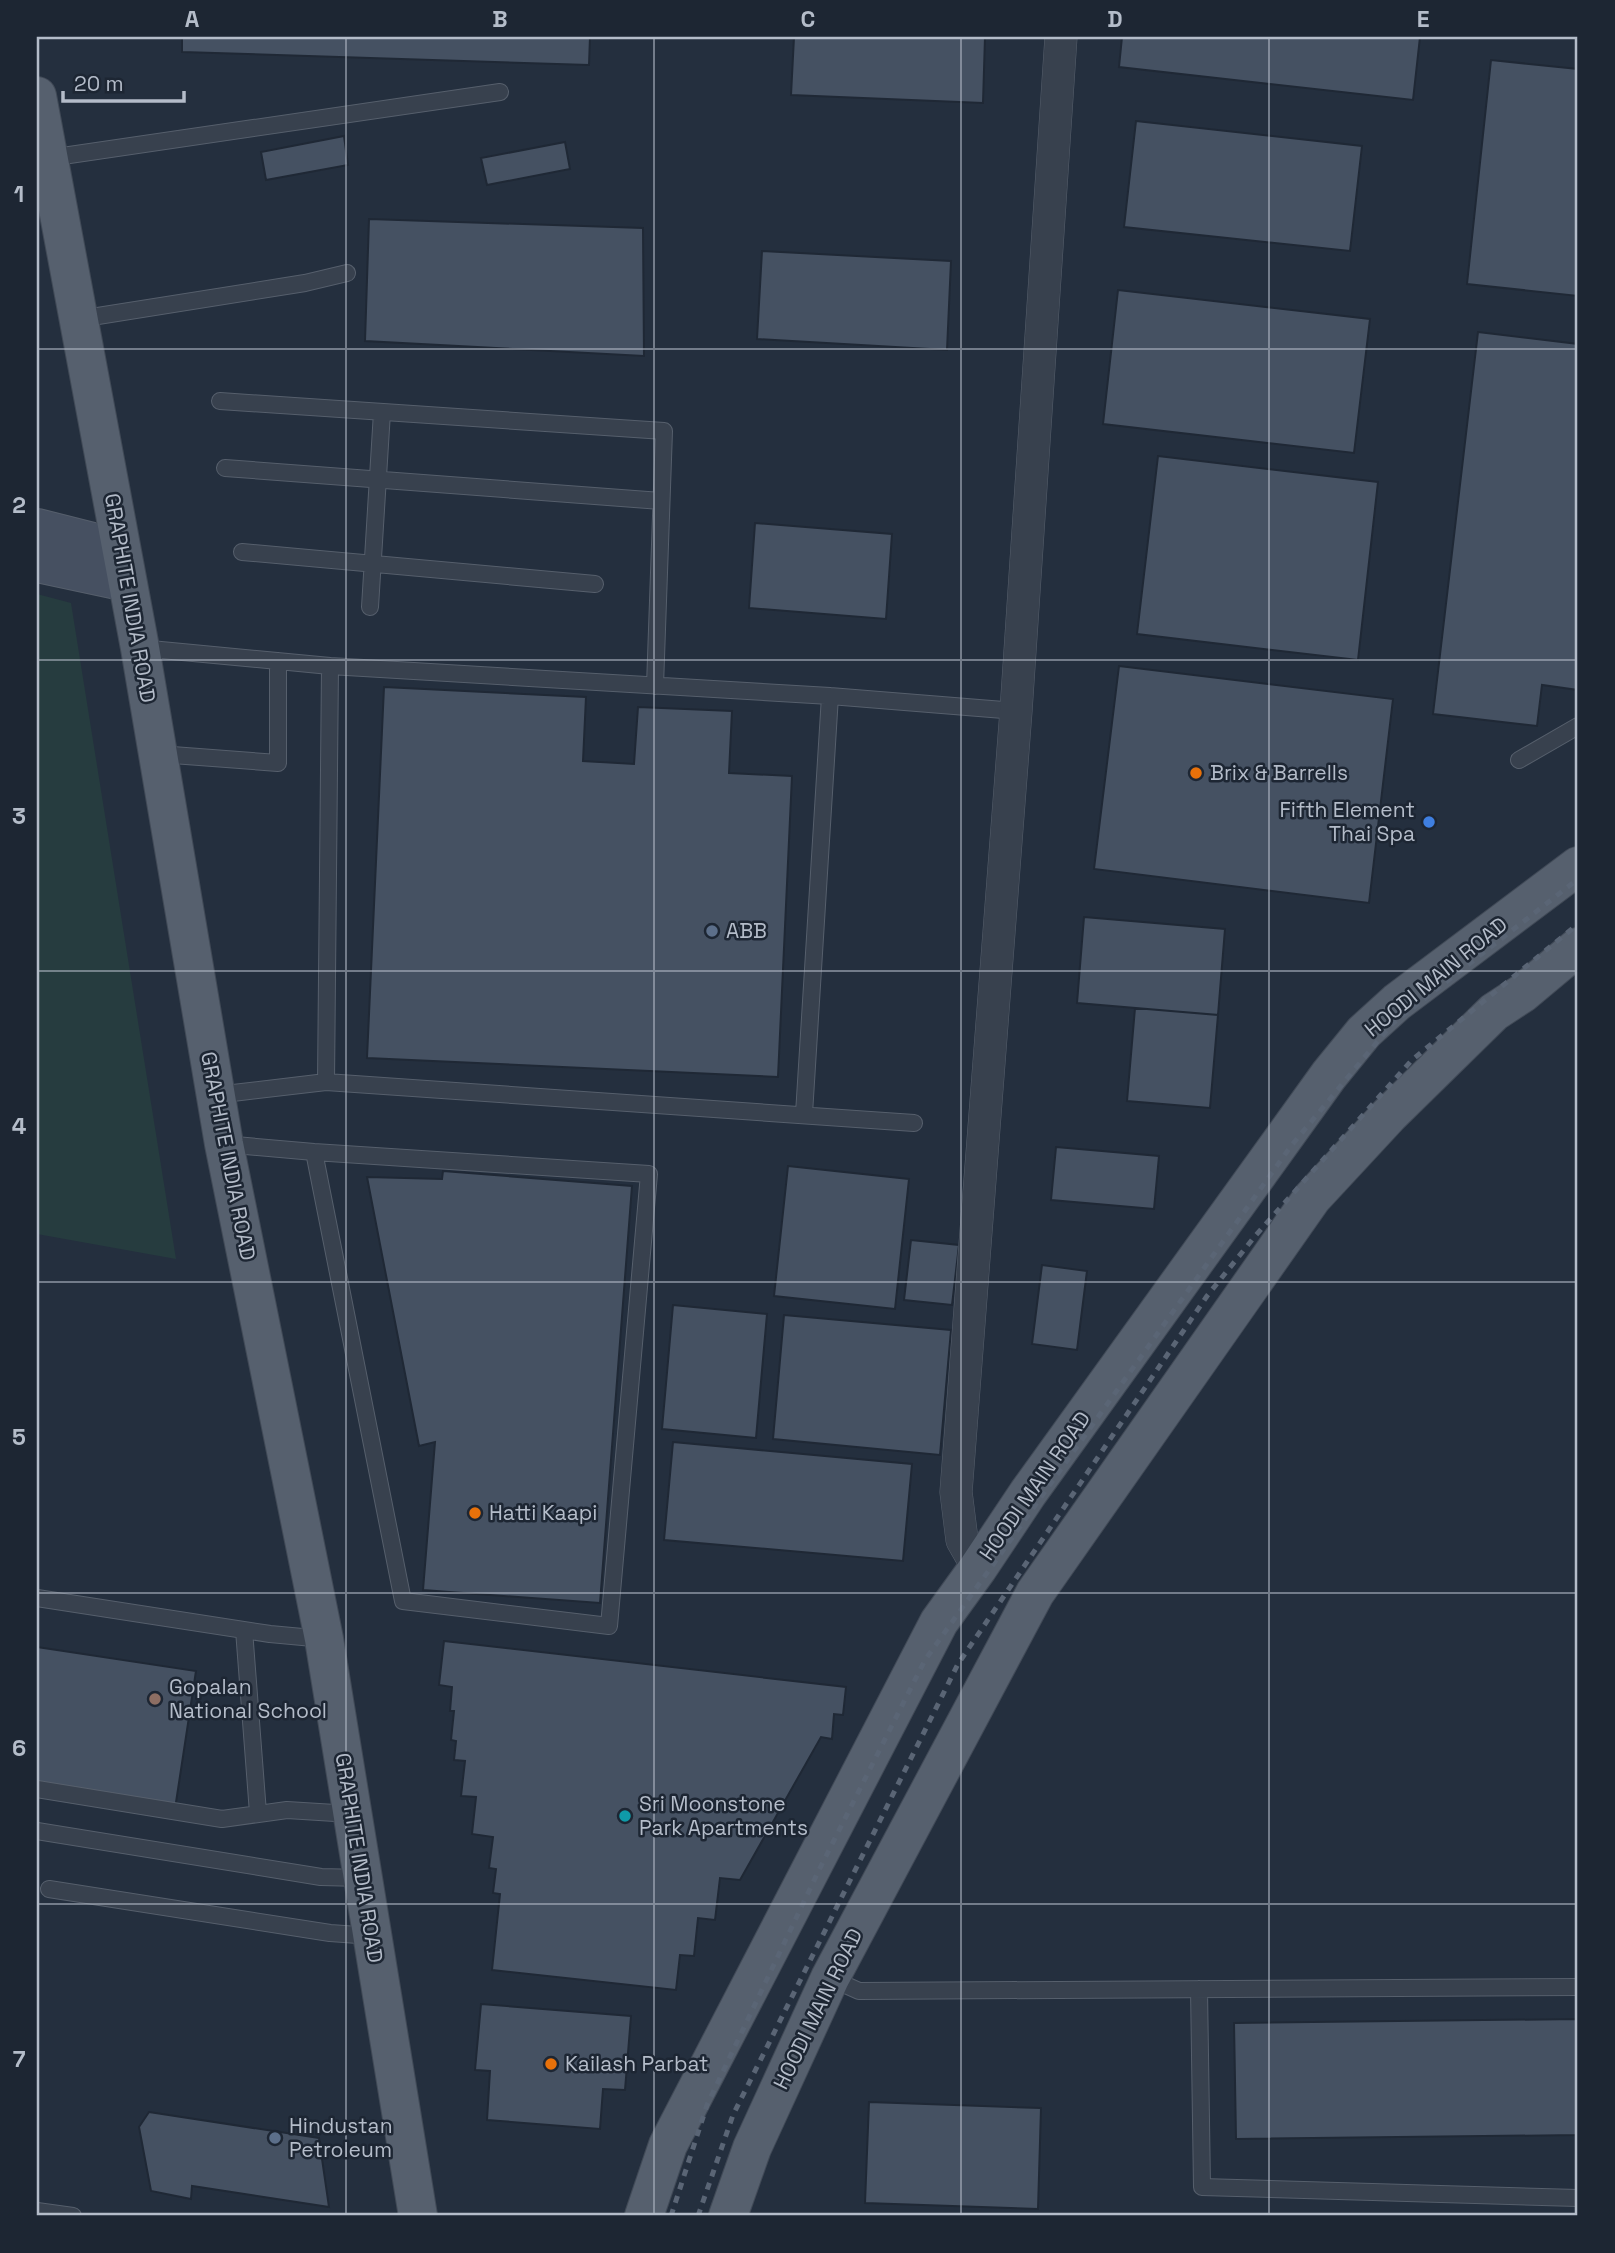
<svg xmlns="http://www.w3.org/2000/svg" width="1615" height="2253" viewBox="0 0 1615 2253" font-family="'Space Grotesk',sans-serif">
  <style>
    .green { fill: #263c3f }
    .building { fill: #455162; stroke: #1f2835; stroke-width: 2 }
    .lines { fill: none; stroke-linecap: round; stroke-linejoin: round }
    .lane-casing { stroke: #565f6c; stroke-width: 18 }
    .street-casing { stroke: #565f6c; stroke-width: 33 }
    .secondary-casing { stroke: #565f6c; stroke-width: 40 }
    .primary-casing { stroke: #414a57; stroke-width: 40 }
    .lane { stroke: #38414e; stroke-width: 16 }
    .street { stroke: #38414e; stroke-width: 32 }
    .secondary { stroke: #465061; stroke-width: 38 }
    .primary { stroke: #56606e; stroke-width: 38 }
    .rail { stroke: #5a6575; stroke-width: 5; stroke-dasharray: 7 7; stroke-linecap: butt }
    .grid { fill: none; stroke: #b4bcc9; stroke-width: 2; stroke-opacity: 0.55 }
    .food-dot { fill: #e8710a; stroke: #1d2633; stroke-width: 2.5 }
    .shop-dot { fill: #3f7fe0; stroke: #1d2633; stroke-width: 2.5 }
    .service-dot { fill: #5c6f8a; stroke: #1d2633; stroke-width: 2.5 }
    .education-dot { fill: #8d6e63; stroke: #1d2633; stroke-width: 2.5 }
    .culture-dot { fill: #0f9aa8; stroke: #1d2633; stroke-width: 2.5 }
    .labels { text-anchor: middle; stroke-width: 5; stroke-linejoin: round; paint-order: stroke }
    .street-label { font-size: 21px; fill: #b4bcc9; stroke: #1d2633 }
    .poi-label { font-size: 21px; fill: #b4bcc9; stroke: #1d2633; text-anchor: start }
    .neatline { fill: none; stroke: #b4bcc9; stroke-width: 2.5 }
    .grid-label { font-size: 23px; text-anchor: middle; font-weight: bold; fill: #b4bcc9 }
  </style>
  <rect width="100%" height="100%" fill="#242f3e"/>
  <path class="green" d="M 37,594 L 71,603 L 176,1259 L 37,1234 Z"/>
  <path class="building" d="M 182,37 L 590,37 L 589,65 L 182,52 Z
    M 794,37 L 985,37 L 983,103 L 791,95 Z
    M 1122,37 L 1420,37 L 1413,100 L 1119,67 Z
    M 1491,60 L 1578,69 L 1578,296 L 1467,284 Z
    M 1136,121 L 1362,146 L 1350,251 L 1124,227 Z
    M 344,136 L 348,165 L 266,180 L 261,152 Z
    M 565,142 L 570,169 L 487,185 L 481,158 Z
    M 369,219 L 643,228 L 644,356 L 365,341 Z
    M 762,251 L 951,261 L 947,350 L 757,339 Z
    M 1118,290 L 1370,319 L 1354,453 L 1103,424 Z
    M 1478,332 L 1578,344 L 1578,690 L 1542,685 L 1537,726 L 1433,714 Z
    M 1158,456 L 1378,482 L 1358,660 L 1137,634 Z
    M 755,523 L 892,534 L 886,619 L 749,608 Z
    M 1119,666 L 1393,699 L 1369,903 L 1094,869 Z
    M 384,687 L 586,697 L 583,761 L 634,764 L 638,707 L 732,711 L 729,773 L 792,776 L 778,1077 L 367,1058 Z
    M 1084,917 L 1225,929 L 1218,1015 L 1077,1003 Z
    M 1135,1008 L 1218,1015 L 1210,1108 L 1127,1101 Z
    M 1056,1147 L 1159,1156 L 1154,1209 L 1051,1200 Z
    M 788,1166 L 909,1179 L 895,1309 L 774,1296 Z
    M 443,1171 L 632,1186 L 600,1603 L 423,1590 L 435,1442 L 419,1446 L 367,1177 L 442,1179 Z
    M 911,1240 L 959,1245 L 952,1305 L 904,1300 Z
    M 1042,1265 L 1087,1271 L 1077,1350 L 1032,1344 Z
    M 673,1305 L 767,1314 L 756,1438 L 662,1429 Z
    M 784,1315 L 951,1330 L 940,1455 L 773,1439 Z
    M 673,1442 L 912,1464 L 903,1561 L 664,1540 Z
    M 444,1641 L 846,1687 L 843,1715 L 834,1714 L 832,1739 L 821,1737 L 740,1880 L 720,1878 L 715,1920 L 698,1918 L 694,1956 L 680,1955 L 676,1990 L 492,1970 L 500,1894 L 493,1893 L 496,1869 L 489,1868 L 493,1837 L 472,1834 L 476,1797 L 461,1796 L 465,1761 L 454,1760 L 456,1741 L 451,1740 L 454,1711 L 450,1711 L 452,1687 L 439,1685 Z
    M 37,1647 L 196,1671 L 175,1809 L 37,1788 Z
    M 481,2004 L 631,2016 L 625,2090 L 603,2089 L 600,2129 L 487,2120 L 490,2071 L 475,2070 Z
    M 1578,2019 L 1578,2135 L 1236,2139 L 1234,2023 Z
    M 869,2102 L 1041,2108 L 1038,2209 L 865,2203 Z
    M 149,2112 L 319,2138 L 329,2207 L 192,2186 L 191,2199 L 151,2191 L 139,2127 Z"/>
  <g class="lines">
    <g class="lane-casing">
      <path id="lane" d="M 49,158 L 500,92
        M 79,319 L 305,283 L 347,273
        M 220,401 L 664,431 L 655,686
        M 225,468 L 661,501
        M 242,552 L 595,584
        M 370,607 L 382,412
        M 140,648 L 330,666 L 326,1082 L 216,1095
        M 330,666 L 830,696 L 1016,711
        M 159,754 L 278,763 L 278,661
        M 1519,760 L 1578,726
        M 326,1082 L 914,1123
        M 804,1114 L 830,696
        M 224,1144 L 314,1152 L 649,1174 L 609,1626 L 403,1601 L 314,1152
        M 37,1598 L 270,1634 L 324,1639
        M 244,1630 L 258,1813
        M 37,1789 L 222,1819 L 287,1810 L 351,1814
        M 37,1831 L 321,1877 L 361,1878
        M 49,1889 L 330,1933 L 372,1936
        M 830,1978 L 859,1991 L 1578,1987
        M 1199,1989 L 1202,2187 L 1578,2198
        M 37,2211 L 73,2216"/>
    </g>
    <g class="street-casing">
      <path id="street" d="M 978,1568 L 962,1540 L 956,1492 L 1016,711 L 1061,37"/>
    </g>
    <g class="secondary-casing">
      <path id="secondary" d="M 37,528 L 120,549
        M 37,563 L 126,582"/>
    </g>
    <g class="primary-casing">
      <path id="primary" d="M 37,96 L 140,648 L 224,1144 L 324,1639 L 418,2216
        M 644,2216 L 668,2145 L 939,1622 L 978,1568 L 1028,1493 L 1329,1075 L 1364,1032 L 1397,1002 L 1578,866
        M 728,2216 L 752,2148 L 830,1978 L 1035,1593 L 1312,1198 L 1389,1115 L 1494,1012 L 1523,993 L 1578,947"/>
    </g>
    <use href="#lane" class="lane"/>
    <use href="#street" class="street"/>
    <use href="#secondary" class="secondary"/>
    <use href="#primary" class="primary"/>
    <path class="rail" d="M 671,2216 L 707,2105 L 819,1870 L 925,1660 L 1291,1146 L 1392,1024 L 1578,879
      M 698,2216 L 733,2115 L 958,1664 L 1207,1296 L 1256,1235 L 1412,1060 L 1578,924"/>
  </g>
  <path class="grid" d="M 346,37 L 346,2216M 654,37 L 654,2216M 961,37 L 961,2216M 1269,37 L 1269,2216M 37,349 L 1578,349M 37,660 L 1578,660M 37,971 L 1578,971M 37,1282 L 1578,1282M 37,1593 L 1578,1593M 37,1904 L 1578,1904"/>
  <g class="food-dot">
    <circle cx="1196" cy="773" r="7"/>
    <circle cx="475" cy="1513" r="7"/>
    <circle cx="551" cy="2064" r="7"/>
  </g>
  <circle class="shop-dot" cx="1429" cy="822" r="7"/>
  <g class="service-dot">
    <circle cx="712" cy="931" r="7"/>
    <circle cx="275" cy="2138" r="7"/>
  </g>
  <circle class="education-dot" cx="155" cy="1699" r="7"/>
  <circle class="culture-dot" cx="625" cy="1816" r="7"/>
  <g class="labels">
    <g class="street-label">
      <text transform="translate(130 598) rotate(80)" y="7">GRAPHITE INDIA ROAD</text>
      <text transform="translate(1436 977) rotate(-39)" y="7">HOODI MAIN ROAD</text>
      <text transform="translate(228 1156) rotate(79)" y="7">GRAPHITE INDIA ROAD</text>
      <text transform="translate(1035 1486) rotate(-55)" y="7">HOODI MAIN ROAD</text>
      <text transform="translate(359 1858) rotate(81)" y="7">GRAPHITE INDIA ROAD</text>
      <text transform="translate(818 2009) rotate(-64)" y="7">HOODI MAIN ROAD</text>
    </g>
    <g class="poi-label">
      <text x="1210" y="780">Brix &amp; Barrells</text>
      <text x="1415" y="817" text-anchor="end">Fifth Element<tspan x="1415" dy="24">Thai Spa</tspan></text>
      <text x="726" y="938">ABB</text>
      <text x="489" y="1520">Hatti Kaapi</text>
      <text x="169" y="1694">Gopalan<tspan x="169" dy="24">National School</tspan></text>
      <text x="639" y="1811">Sri Moonstone<tspan x="639" dy="24">Park Apartments</tspan></text>
      <text x="565" y="2071">Kailash Parbat</text>
      <text x="289" y="2133">Hindustan<tspan x="289" dy="24">Petroleum</tspan></text>
    </g>
  </g>
  <rect width="1615" height="2253" fill="none" stroke="#1d2633" stroke-width="77"/>
  <path d="M63 91v10h121v-10" fill="none" stroke="#b4bcc9" stroke-width="3.5"/>
  <text x="74" y="91" font-size="21" fill="#b4bcc9" stroke="#1d2633" stroke-width="5" paint-order="stroke">20 m</text>
  <rect x="38" y="38" width="1538" height="2176" class="neatline"/>
  <g class="grid-label">
    <text x="192" y="27">A</text>
    <text x="500" y="27">B</text>
    <text x="808" y="27">C</text>
    <text x="1115" y="27">D</text>
    <text x="1423" y="27">E</text>
    <text x="19" y="202">1</text>
    <text x="19" y="513">2</text>
    <text x="19" y="824">3</text>
    <text x="19" y="1134">4</text>
    <text x="19" y="1445">5</text>
    <text x="19" y="1756">6</text>
    <text x="19" y="2067">7</text>
  </g>
</svg>
